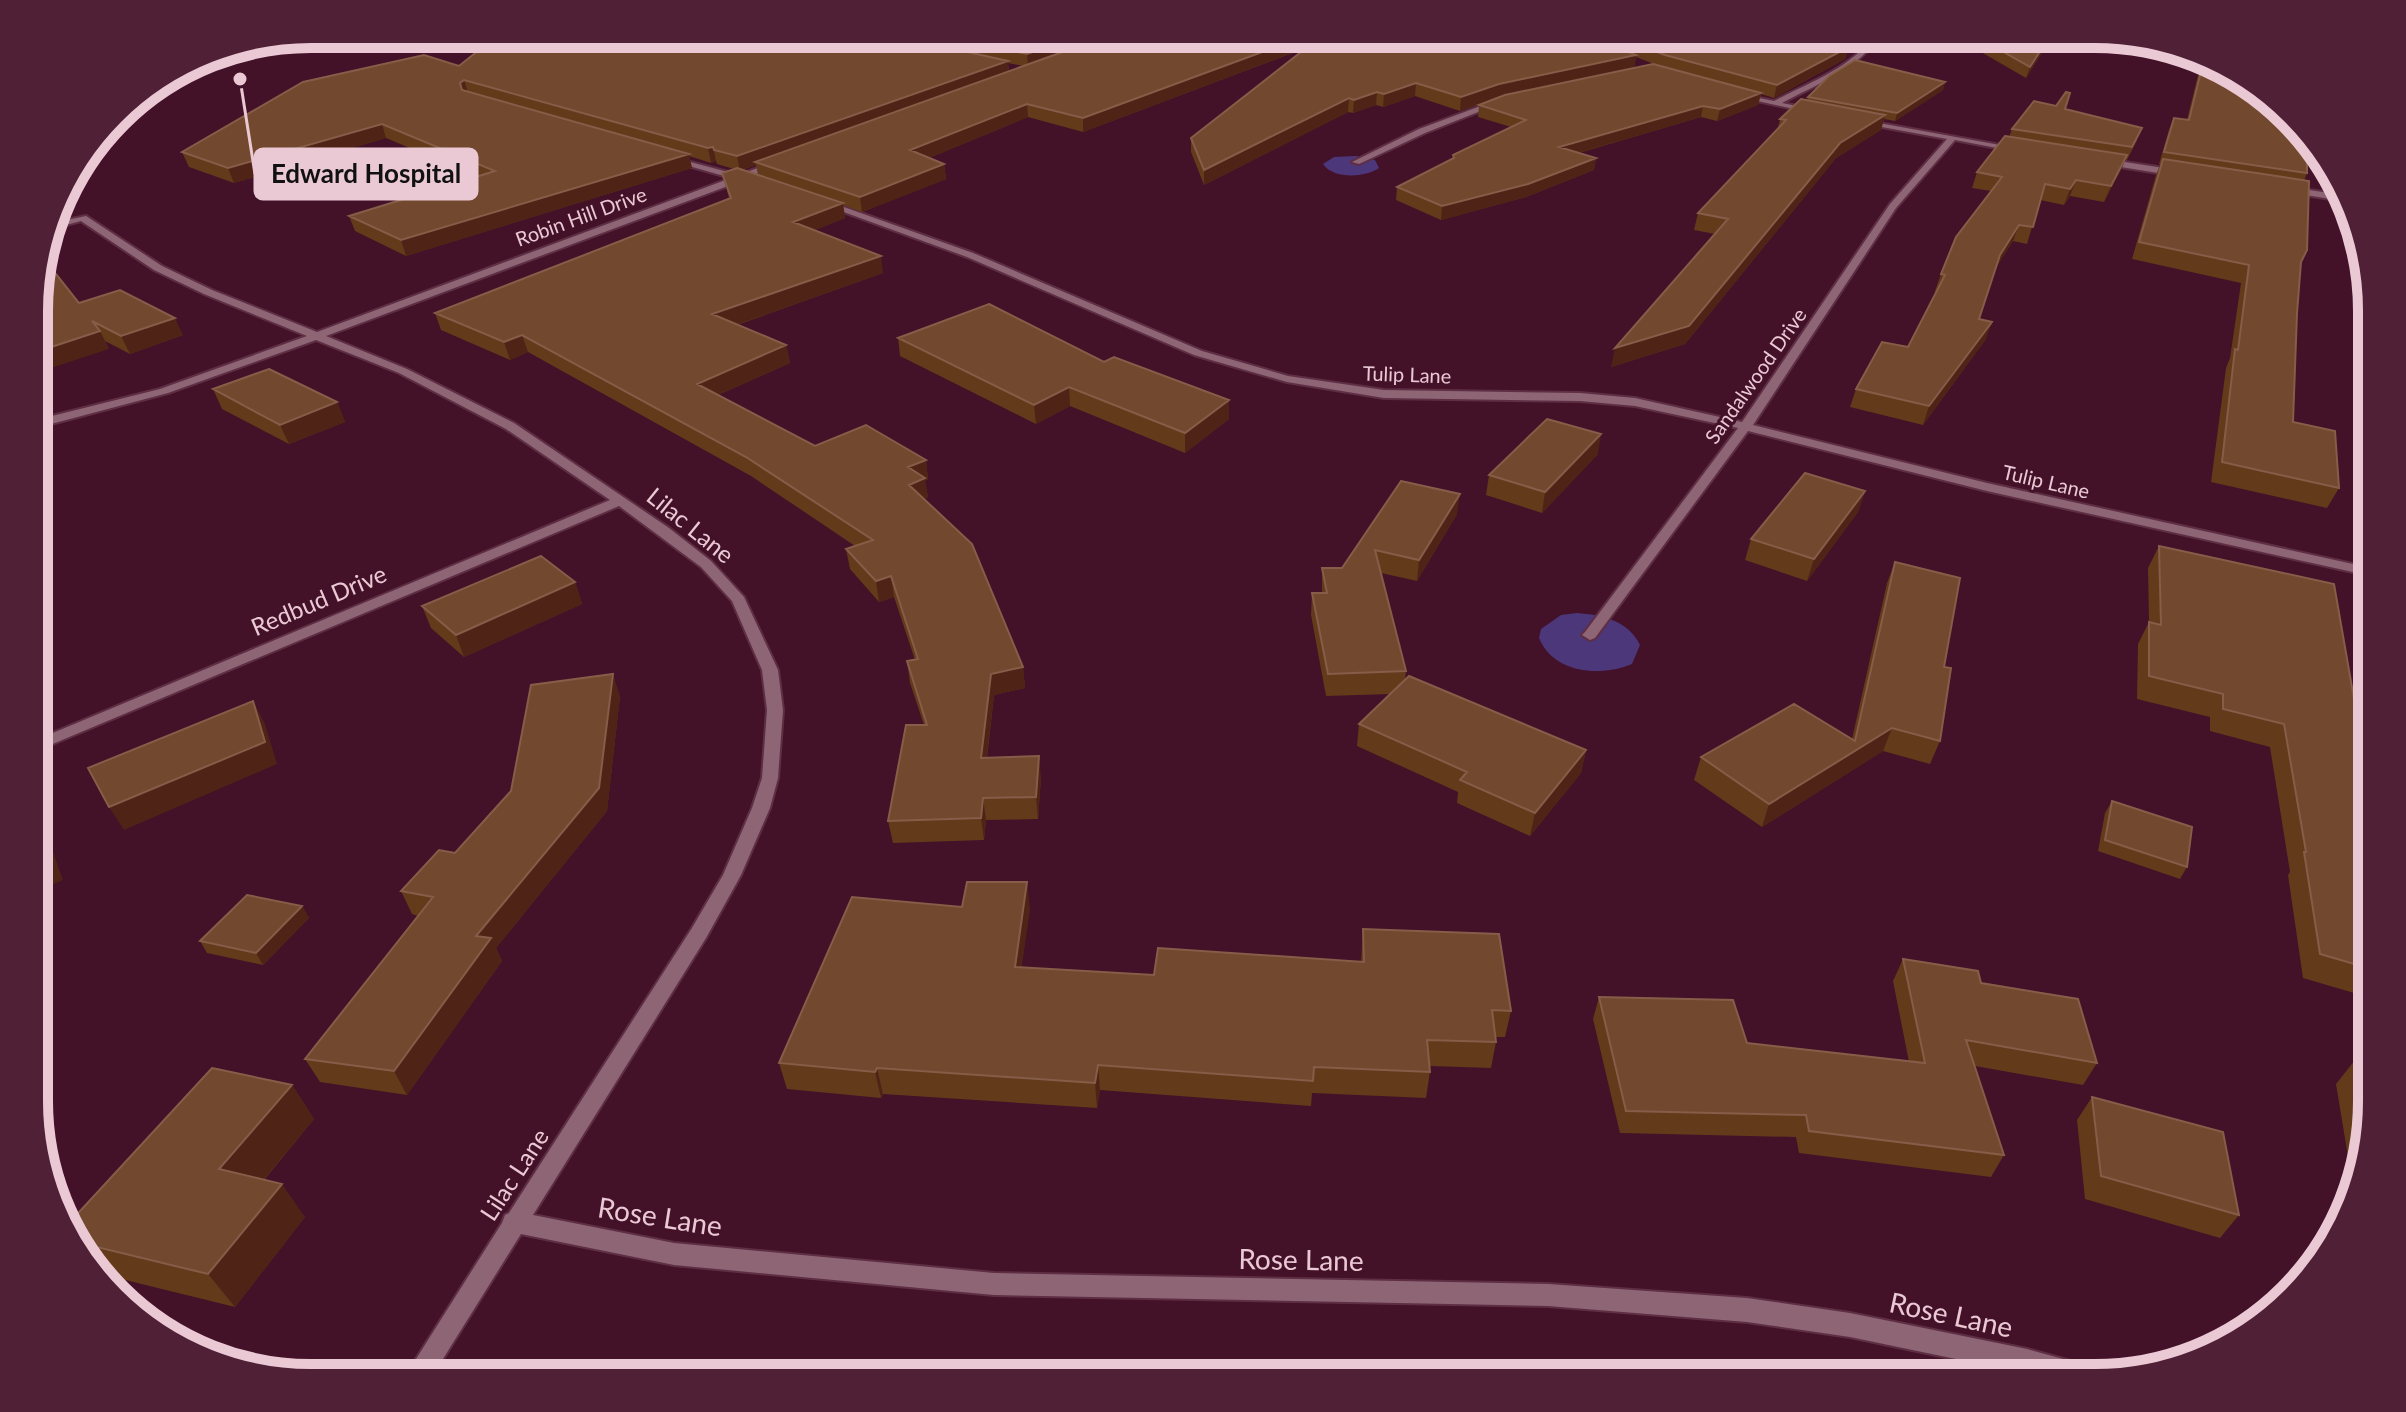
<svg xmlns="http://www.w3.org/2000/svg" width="2406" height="1412" viewBox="0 0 2406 1412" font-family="Lato,sans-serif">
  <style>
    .green { fill: #4d377b }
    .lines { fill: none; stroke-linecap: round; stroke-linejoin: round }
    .minor-casing { stroke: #5e2e44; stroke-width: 4 }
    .minor { fill: #8e6574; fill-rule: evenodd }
    .wall { fill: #633a1a; fill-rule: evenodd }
    .shaded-wall { fill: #502317 }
    .building { fill: #72492e; stroke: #855d48; stroke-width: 2 }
    .labels { text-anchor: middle; stroke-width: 6; stroke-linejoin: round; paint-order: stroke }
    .far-street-label { font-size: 20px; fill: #ebc9d4; stroke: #431128 }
    .street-label { font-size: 24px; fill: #ebc9d4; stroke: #431128 }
    .near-street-label { font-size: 28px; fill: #ebc9d4; stroke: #431128 }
    .rim { fill: none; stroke: #ebc9d4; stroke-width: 10 }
    .leader { fill: none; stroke: #ebc9d4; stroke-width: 3 }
    .callout-dot { fill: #ebc9d4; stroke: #431128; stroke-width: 3 }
    .callout { fill: #ebc9d4; stroke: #ebc9d4; stroke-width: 3 }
    .callout-label { font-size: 26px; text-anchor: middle; font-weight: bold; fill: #111 }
  </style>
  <rect width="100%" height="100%" fill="#431128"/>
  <path class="green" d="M 1356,156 L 1375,160 L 1379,168 C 1364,178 1333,179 1323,164 L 1334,157 Z
    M 1577,613 C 1602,615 1628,620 1640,645 L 1632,664 C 1601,677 1554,674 1539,638 L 1541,629 L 1561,615 Z"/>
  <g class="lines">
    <g class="minor-casing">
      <path id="minor" d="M 1875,34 L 1881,34 C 1859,69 1817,84 1782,103 L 1817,110 L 1817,114 L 1735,96 L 1739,94 L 1774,101 C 1808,83 1852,68 1875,34 Z
        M 1494,101 L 1501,103 L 1425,133 L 1359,164 L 1352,162 L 1419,129 Z
        M 1857,119 L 2022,149 L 2018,152 L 1955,140 L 1896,208 L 1753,425 L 1987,483 L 2371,568 L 2371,576 L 1987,491 L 1748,431 L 1595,638 L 1590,640 L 1582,635 L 1585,632 L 1738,428 L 1635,406 L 1580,401 L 1384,398 L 1287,382 L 1194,355 L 967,257 L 819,203 L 827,201 L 973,253 L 1202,351 L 1288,376 L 1384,390 L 1580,393 L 1635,398 L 1742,422 L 1890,204 L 1947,139 L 1860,123 Z
        M 668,156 L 739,175 L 773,162 L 780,164 L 744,180 L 326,336 L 407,369 L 514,423 L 669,528 L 711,561 L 744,597 L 778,670 L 783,710 L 778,778 L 770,808 L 741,875 L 706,938 L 533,1215 L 674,1243 L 994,1273 L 1548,1284 L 1747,1298 L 1850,1313 L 2027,1349 L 2085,1365 L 2094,1368 L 2097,1377 L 2042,1377 L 1850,1337 L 1747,1322 L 1548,1306 L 994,1295 L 674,1265 L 521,1234 L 431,1378 L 404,1378 L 502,1223 L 505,1215 L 509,1213 L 692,928 L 723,875 L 752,808 L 762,778 L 767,710 L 762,670 L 732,601 L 701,567 L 619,506 L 36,751 L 36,740 L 610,500 L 506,429 L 399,373 L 316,340 L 168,393 L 36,428 L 36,420 L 160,389 L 307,336 L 204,294 L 154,270 L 81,221 L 51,229 L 52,223 L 86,216 L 162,266 L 212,290 L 317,332 L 731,178 L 668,160 Z
        M 2105,159 L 2177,170 L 2181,173 L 2177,176 L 2102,164 L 2101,162 Z
        M 2290,187 L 2342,195 L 2343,201 L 2287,192 L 2286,190 Z"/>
    </g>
    <use href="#minor" class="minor"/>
  </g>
  <path class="wall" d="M 499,34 L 1836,34 L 1849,47 L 1845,59 L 1774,98 L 1761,94 L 1758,105 L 1717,121 L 1701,117 L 1579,153 L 1596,158 L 1594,170 L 1526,197 L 1441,220 L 1396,200 L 1397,187 L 1453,159 L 1453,155 L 1511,127 L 1478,117 L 1479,105 L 1505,95 L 1460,111 L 1415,96 L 1383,107 L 1376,105 L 1353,113 L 1348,112 L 1204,185 L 1191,152 L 1191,138 L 1306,48 L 1083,132 L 1028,117 L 929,158 L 944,164 L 946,179 L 862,212 L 843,205 L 845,218 L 815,230 L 883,273 L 737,325 L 786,345 L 790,363 L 718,395 L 815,446 L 926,460 L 928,479 L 925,481 L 928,497 L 924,499 L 1023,667 L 1025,688 L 994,695 L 987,758 L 1041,778 L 1038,819 L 986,820 L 984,840 L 893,843 L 888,821 L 924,725 L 910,683 L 907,661 L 915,660 L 894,597 L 879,602 L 850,569 L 846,549 L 855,546 L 751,476 L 528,352 L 510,360 L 441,330 L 435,313 L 729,198 L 722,173 L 734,169 L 717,164 L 716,161 L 711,163 L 689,156 L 692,168 L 406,256 L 355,231 L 349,216 L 478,177 L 386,138 L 234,183 L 189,167 L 182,152 L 459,66 ZM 1636,57 L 1659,66 L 1634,68 ZM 1008,63 L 1024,66 L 1009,71 ZM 756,165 L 758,175 L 743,170 Z
    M 1950,34 L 2054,34 L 2026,78 Z
    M 2201,63 L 2234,71 L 2306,148 L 2307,173 L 2304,181 L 2300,264 L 2297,313 L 2293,422 L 2339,488 L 2327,508 L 2211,482 L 2226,368 L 2230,358 L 2241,283 L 2132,259 L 2156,175 L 2160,165 L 2159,164 L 2169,130 L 2174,118 L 2187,120 Z
    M 1945,82 L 1943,90 L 1895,121 L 1884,119 L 1881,130 L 1836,158 L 1685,344 L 1611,367 L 1715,234 L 1694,230 L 1698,213 L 1778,128 L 1780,119 L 1807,100 L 1808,97 Z
    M 2065,109 L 2137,140 L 2127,160 L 2126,159 L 2104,202 L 2070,196 L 2064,205 L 2040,200 L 2027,244 L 2013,241 L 1995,269 L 1979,319 L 1986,339 L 1923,425 L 1850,407 L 1856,389 L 1908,347 L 1936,292 L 1935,291 L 1941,274 L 1991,191 L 1972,188 L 1977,172 L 2009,137 L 2012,129 Z
    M 79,303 L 183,335 L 130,354 L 105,341 L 109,349 Z
    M 898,338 L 1104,362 L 1229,419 L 1185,453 L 1070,406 L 1036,424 L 900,356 Z
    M 213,389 L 337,402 L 345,422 L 289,444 L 222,409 Z
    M 1598,454 L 1542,513 L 1486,495 L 1489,475 Z
    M 1401,481 L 1457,514 L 1417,581 L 1381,573 L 1406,671 L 1405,679 L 1586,750 L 1581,773 L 1530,836 L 1457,803 L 1458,792 L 1357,746 L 1359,724 L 1391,694 L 1326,696 L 1311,615 L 1312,593 L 1322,593 L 1322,568 L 1342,568 Z
    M 1865,491 L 1858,512 L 1807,581 L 1745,560 L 1751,539 Z
    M 2159,546 L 2365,762 L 2371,764 L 2371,998 L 2303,978 L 2288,875 L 2290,872 L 2270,747 L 2210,731 L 2210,717 L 2137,699 L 2138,644 L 2149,622 L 2148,568 Z
    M 1895,562 L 1944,667 L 1940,741 L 1930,764 L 1883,751 L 1762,827 L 1694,780 L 1701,757 L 1852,739 L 1887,583 Z
    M 575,582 L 582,604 L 464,657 L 431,628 L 422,606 Z
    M 620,696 L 607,811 L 496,948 L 502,961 L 407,1095 L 320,1082 L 305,1059 L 418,916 L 412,914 L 401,891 L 455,853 Z
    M 2112,801 L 2187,867 L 2180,879 L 2098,851 L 2105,813 Z
    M 302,906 L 309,918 L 263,965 L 207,953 L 200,941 Z
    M 962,907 L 1030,908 L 1021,968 L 1154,975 L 1361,962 L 1363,929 L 1511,1011 L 1505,1037 L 1496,1037 L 1496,1042 L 1491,1068 L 1430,1066 L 1430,1072 L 1426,1098 L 1312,1093 L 1311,1106 L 1100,1090 L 1097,1108 L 883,1094 L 881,1098 L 787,1089 L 779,1063 Z
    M 1903,959 L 1981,983 L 2097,1063 L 2083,1085 L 1975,1066 L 2004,1155 L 1991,1177 L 1799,1153 L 1796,1137 L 1620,1133 L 1593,1019 L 1599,997 L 1747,1043 L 1909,1062 L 1893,981 Z
    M 2355,1060 L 2371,1118 L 2352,1181 L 2336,1084 Z
    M 292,1085 L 314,1119 L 264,1180 L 305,1217 L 235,1307 L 101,1274 L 80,1254 L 69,1223 Z
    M 2092,1097 L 2239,1215 L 2220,1238 L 2085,1199 L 2077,1120 Z"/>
  <path class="shaded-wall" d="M 1085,34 L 1120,34 L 1028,67 L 1027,54 Z
    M 1311,34 L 1334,34 L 1334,37 L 1083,132 L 1083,118 Z
    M 2051,34 L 2054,34 L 2026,78 L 2030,67 Z
    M 1849,47 L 1845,59 L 1774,98 L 1777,85 Z
    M 1636,55 L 1634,68 L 1497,97 L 1460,111 L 1461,97 L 1499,84 Z
    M 1008,61 L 1009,74 L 755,162 L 756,165 L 740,171 L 737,156 Z
    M 464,80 L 468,93 L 464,96 L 460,83 Z
    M 1945,82 L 1943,90 L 1895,121 L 1897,113 Z
    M 1416,83 L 1415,96 L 1383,107 L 1384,94 Z
    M 1377,92 L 1376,105 L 1353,113 L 1354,100 Z
    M 1761,93 L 1758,105 L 1717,121 L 1720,109 Z
    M 1349,98 L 1348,112 L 1204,185 L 1204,170 Z
    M 1027,104 L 1028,117 L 912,165 L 910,150 Z
    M 1703,106 L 1701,117 L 1557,159 L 1559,147 Z
    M 1885,115 L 1881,130 L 1836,158 L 1685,344 L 1611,367 L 1615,348 L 1840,143 Z
    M 382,124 L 386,138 L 234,183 L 228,168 Z
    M 713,147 L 716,161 L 711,163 L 708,148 Z
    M 689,154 L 692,168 L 406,256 L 401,240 Z
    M 2127,155 L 2121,170 L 2104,202 L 2111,186 Z
    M 1596,158 L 1594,170 L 1526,197 L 1441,220 L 1442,206 Z
    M 944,164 L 946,179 L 862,212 L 860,197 Z
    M 2076,180 L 2070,196 L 2064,205 L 2070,189 Z
    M 843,203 L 845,218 L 796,238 L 793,222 Z
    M 2019,225 L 2013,241 L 1994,271 L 2000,255 Z
    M 881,256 L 883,273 L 716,332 L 712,314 Z
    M 175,318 L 183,335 L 130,354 L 121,336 Z
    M 1992,322 L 1986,339 L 1923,425 L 1929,406 Z
    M 100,331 L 109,349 L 36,373 L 36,352 Z
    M 522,335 L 528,352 L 510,360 L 504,342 Z
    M 786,345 L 790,363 L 701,402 L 697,384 Z
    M 1069,387 L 1070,406 L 1036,424 L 1034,405 Z
    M 1229,400 L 1229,419 L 1185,453 L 1185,433 Z
    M 337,402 L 345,422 L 289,444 L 280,425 Z
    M 1601,434 L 1598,454 L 1542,513 L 1545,492 Z
    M 36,450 L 44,464 L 41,678 L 36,671 Z
    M 926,460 L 928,479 L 925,481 L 928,497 L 912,504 L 909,485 L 908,467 Z
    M 1865,491 L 1858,512 L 1807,581 L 1814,559 Z
    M 1460,494 L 1457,514 L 1417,581 L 1419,560 Z
    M 891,576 L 894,597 L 879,602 L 876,581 Z
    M 575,582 L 582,604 L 464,657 L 456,635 Z
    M 1023,667 L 1025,688 L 994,695 L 984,780 L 981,758 L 991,674 Z
    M 613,674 L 620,696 L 607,811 L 496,948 L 502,961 L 407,1095 L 394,1071 L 476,936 Z
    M 253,701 L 265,724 L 277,764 L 124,830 L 109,807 Z
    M 1892,728 L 1883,751 L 1762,827 L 1769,804 Z
    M 1586,750 L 1581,773 L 1530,836 L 1535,813 Z
    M 1039,756 L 1041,778 L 1038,819 L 1036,797 Z
    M 983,798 L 986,820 L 984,840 L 981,818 Z
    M 36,814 L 43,824 L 63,880 L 36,891 Z
    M 1027,882 L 1030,908 L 1018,993 L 1015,967 Z
    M 302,906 L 309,918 L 263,965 L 256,953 Z
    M 1098,1065 L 1100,1090 L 1097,1108 L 1095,1083 Z
    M 877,1068 L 883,1094 L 881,1098 L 875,1072 Z
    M 292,1085 L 314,1119 L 244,1203 L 219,1169 Z
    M 282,1184 L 305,1217 L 235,1307 L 208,1274 Z"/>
  <path class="building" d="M 499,34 L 887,34 L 1008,61 L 737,156 L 714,150 L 713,147 L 708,148 L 464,80 L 460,83 L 462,90 L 689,154 L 401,240 L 349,216 L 495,171 L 382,124 L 228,168 L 182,152 L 303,82 L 424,55 L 459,66 Z
    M 930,34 L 1085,34 L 1027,54 Z
    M 1113,34 L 1311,34 L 1083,118 L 1027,104 L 910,150 L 944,164 L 860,197 L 755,162 Z
    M 1324,34 L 1581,34 L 1636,55 L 1499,84 L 1461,97 L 1416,83 L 1384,94 L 1377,92 L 1354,100 L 1349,98 L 1204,170 L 1191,138 Z
    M 1609,34 L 1836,34 L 1849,47 L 1777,85 L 1665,55 Z
    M 1972,34 L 2051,34 L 2030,67 Z
    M 1855,60 L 1945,82 L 1897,113 L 1808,97 L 1829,76 Z
    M 2203,63 L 2234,71 L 2307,144 L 2307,173 L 2164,152 L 2174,118 L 2189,120 Z
    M 1653,64 L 1761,93 L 1720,109 L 1703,106 L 1559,147 L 1596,158 L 1528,184 L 1442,206 L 1397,187 L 1454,158 L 1453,155 L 1526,120 L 1479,105 L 1505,95 Z
    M 2066,92 L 2070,93 L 2065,109 L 2142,128 L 2132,147 L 2012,129 L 2034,101 L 2056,106 Z
    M 1801,99 L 1885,115 L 1840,143 L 1689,326 L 1615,348 L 1728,219 L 1698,213 L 1786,120 L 1780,119 Z
    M 2005,136 L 2127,155 L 2111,186 L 2076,180 L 2070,189 L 2045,184 L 2033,227 L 2019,225 L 2000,255 L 1979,319 L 1992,322 L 1929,406 L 1856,389 L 1882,342 L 1908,347 L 1945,275 L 1941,274 L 1956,237 L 2002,177 L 1977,172 Z
    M 2163,159 L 2309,181 L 2307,250 L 2301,262 L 2297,313 L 2293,422 L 2335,431 L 2339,488 L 2222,462 L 2235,349 L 2238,350 L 2249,265 L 2139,242 Z
    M 737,168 L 843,203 L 793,222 L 881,256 L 712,314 L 786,345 L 697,384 L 815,446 L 866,425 L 926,460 L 908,467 L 925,478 L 909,485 L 972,544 L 1023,667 L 991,674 L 981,758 L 1039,756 L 1036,797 L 983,798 L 981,818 L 888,821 L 906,725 L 927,725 L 907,661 L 918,659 L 891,576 L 876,581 L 846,549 L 873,540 L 746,457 L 522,335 L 504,342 L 435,313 L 731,198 L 722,173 Z
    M 42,262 L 56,274 L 79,303 L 120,290 L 175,318 L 121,336 L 92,321 L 100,331 L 36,352 L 36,275 L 40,263 Z
    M 989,304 L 1104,362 L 1114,357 L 1229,400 L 1185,433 L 1069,387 L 1034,405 L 898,338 Z
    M 269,369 L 337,402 L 280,425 L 213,389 Z
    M 1547,419 L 1601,434 L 1545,492 L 1489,475 Z
    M 1805,473 L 1865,491 L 1814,559 L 1751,539 Z
    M 1401,481 L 1460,494 L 1419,560 L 1375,550 L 1406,671 L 1328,674 L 1312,593 L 1327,593 L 1322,568 L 1342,568 Z
    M 2159,546 L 2334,584 L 2365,762 L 2371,764 L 2371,969 L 2320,954 L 2304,852 L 2306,852 L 2284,724 L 2223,709 L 2223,694 L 2149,676 L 2149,622 L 2161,625 Z
    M 541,556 L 575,582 L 456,635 L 422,606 Z
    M 1895,562 L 1960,578 L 1944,667 L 1951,668 L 1940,741 L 1892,728 L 1769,804 L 1701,757 L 1794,704 L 1855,741 Z
    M 613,674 L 599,788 L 476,936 L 491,938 L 394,1071 L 305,1059 L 433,897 L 401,891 L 439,850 L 455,853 L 511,791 L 531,685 Z
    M 1409,676 L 1586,750 L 1535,813 L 1460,780 L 1467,772 L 1359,724 Z
    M 253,701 L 265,742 L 109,807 L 88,768 Z
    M 2112,801 L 2192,827 L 2187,867 L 2105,840 Z
    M 36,827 L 46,857 L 36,861 Z
    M 967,882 L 1027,882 L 1015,967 L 1154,975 L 1158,948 L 1364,962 L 1363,929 L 1499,934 L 1511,1011 L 1492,1010 L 1496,1042 L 1427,1040 L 1430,1072 L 1314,1067 L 1313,1081 L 1098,1065 L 1095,1083 L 877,1068 L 875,1072 L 779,1063 L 852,897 L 962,907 Z
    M 247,895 L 302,906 L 256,953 L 200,941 Z
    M 1903,959 L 1978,971 L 1981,983 L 2078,999 L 2097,1063 L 1966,1040 L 2004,1155 L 1809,1131 L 1806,1115 L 1626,1111 L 1599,997 L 1733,1000 L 1747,1043 L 1925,1063 Z
    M 2355,1060 L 2371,1065 L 2371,1118 L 2368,1130 Z
    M 212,1068 L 292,1085 L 219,1169 L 282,1184 L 208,1274 L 76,1242 L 69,1223 Z
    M 2092,1097 L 2223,1132 L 2239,1215 L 2101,1176 Z
    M 605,1371 L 670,1378 L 602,1378 Z"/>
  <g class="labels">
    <g class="far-street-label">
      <text transform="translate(581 217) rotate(-20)" y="7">Robin Hill Drive</text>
      <text transform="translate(1407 375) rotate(2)" y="7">Tulip Lane</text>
      <text transform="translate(1756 376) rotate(-55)" y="7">Sandalwood Drive</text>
      <text transform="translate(2046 482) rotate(13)" y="7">Tulip Lane</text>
    </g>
    <g class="street-label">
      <text transform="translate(690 526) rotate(39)" y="8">Lilac Lane</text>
      <text transform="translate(319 601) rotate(-23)" y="8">Redbud Drive</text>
      <text transform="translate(515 1175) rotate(-57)" y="8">Lilac Lane</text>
    </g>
    <g class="near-street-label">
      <text transform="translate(660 1217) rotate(9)" y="10">Rose Lane</text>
      <text transform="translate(1301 1260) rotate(1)" y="10">Rose Lane</text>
      <text transform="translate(1951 1315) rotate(12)" y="10">Rose Lane</text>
    </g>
  </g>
  <path d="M0 0H2406V1412H0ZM311 48H2095A263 263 0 0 1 2358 311V1101A263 263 0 0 1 2095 1364H311A263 263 0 0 1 48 1101V311A263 263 0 0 1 311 48Z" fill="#502036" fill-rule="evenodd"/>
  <path class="rim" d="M311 48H2095A263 263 0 0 1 2358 311V1101A263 263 0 0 1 2095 1364H311A263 263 0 0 1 48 1101V311A263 263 0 0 1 311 48Z"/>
  <path class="leader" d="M240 79L255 174"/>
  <circle class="callout-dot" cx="240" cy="79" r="8"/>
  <rect class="callout" x="255" y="149" width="222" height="50" rx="8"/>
  <g class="callout-label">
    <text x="366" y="183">Edward Hospital</text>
  </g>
</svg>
